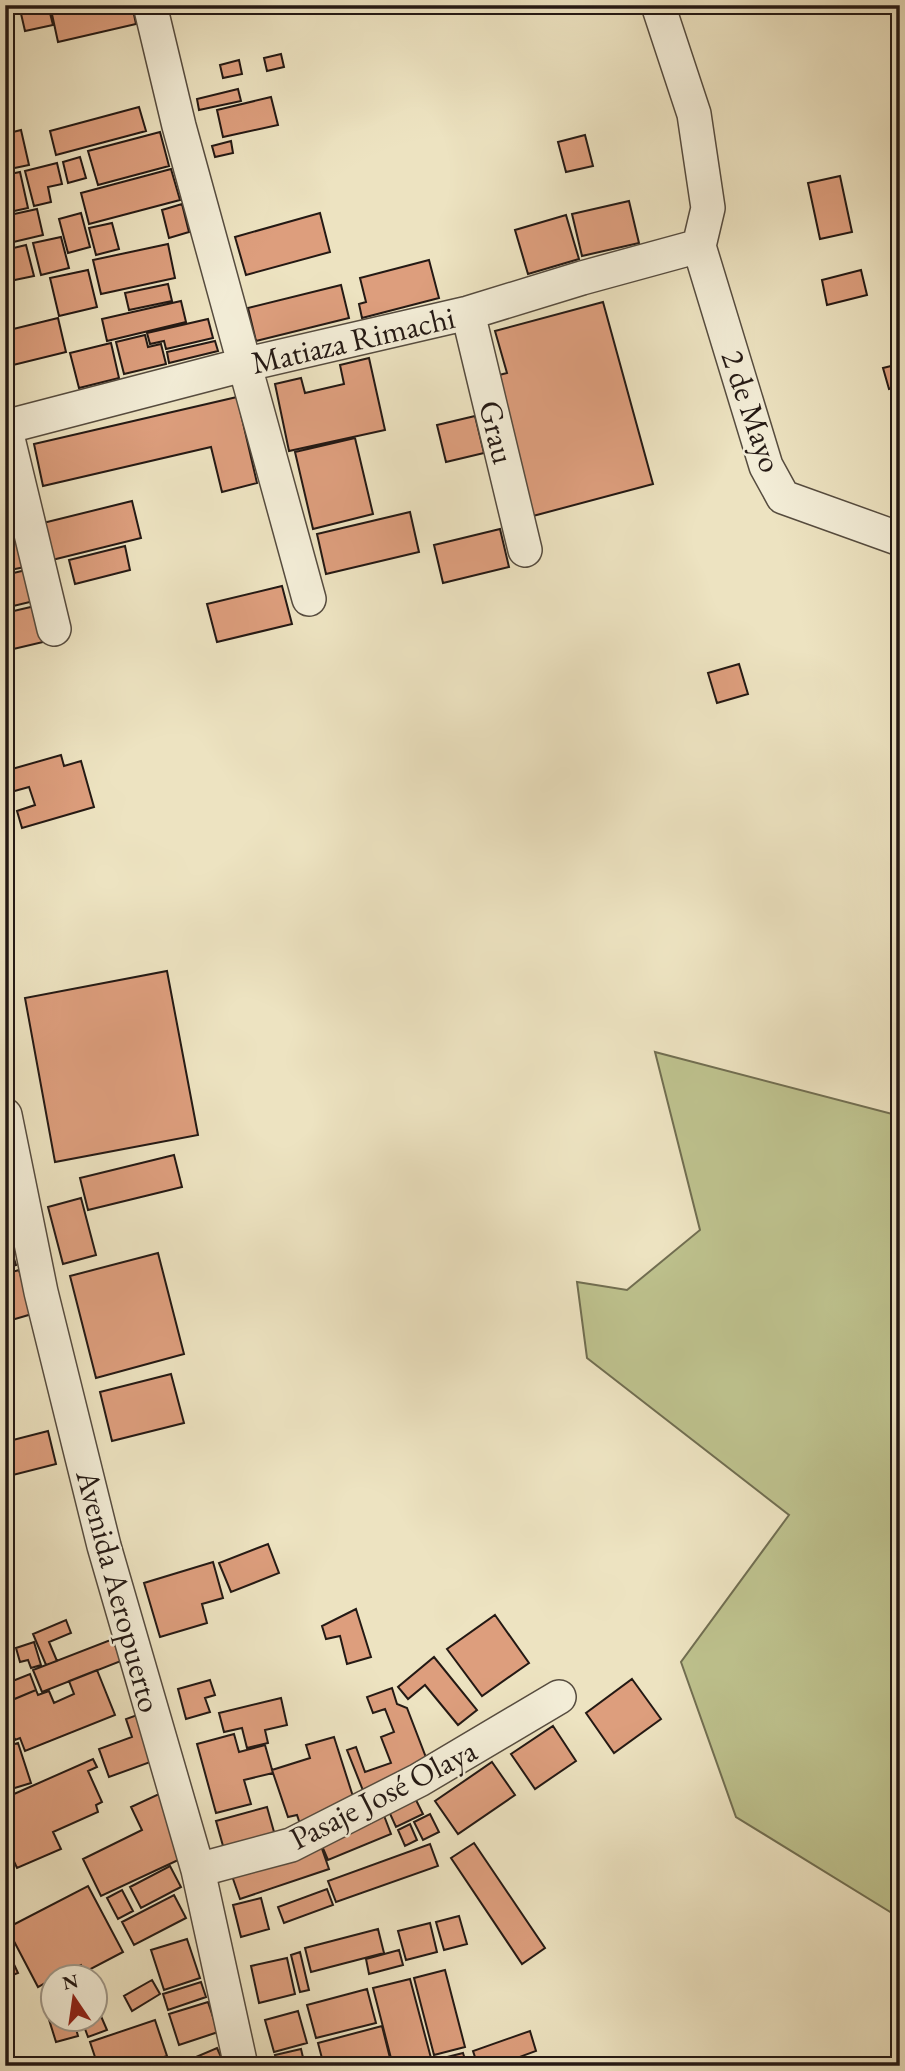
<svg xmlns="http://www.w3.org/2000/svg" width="905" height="2071" viewBox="0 0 905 2071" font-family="'EB Garamond',serif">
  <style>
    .green { fill: #bec28e; stroke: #716e51; stroke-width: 2 }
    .building { fill: #dd9e7d; stroke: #241914; stroke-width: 2 }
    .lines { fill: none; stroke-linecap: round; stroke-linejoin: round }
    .minor-casing { stroke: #564c3f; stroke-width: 36 }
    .minor { stroke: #f3edd7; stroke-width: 33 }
    .labels { text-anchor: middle; stroke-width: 5; stroke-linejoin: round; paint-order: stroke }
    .street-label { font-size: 32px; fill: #241914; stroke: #f3edd7 }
  </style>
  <rect width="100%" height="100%" fill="#ede3c1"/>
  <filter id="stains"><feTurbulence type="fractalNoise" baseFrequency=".00286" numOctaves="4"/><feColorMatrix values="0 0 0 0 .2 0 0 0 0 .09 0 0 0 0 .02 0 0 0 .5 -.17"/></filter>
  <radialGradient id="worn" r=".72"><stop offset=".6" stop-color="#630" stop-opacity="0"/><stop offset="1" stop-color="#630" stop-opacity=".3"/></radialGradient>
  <path class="green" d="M 655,1052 L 900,1116 L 900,1918 L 736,1817 L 681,1662 L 789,1515 L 587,1358 L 577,1282 L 627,1290 L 700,1230 Z"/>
  <path class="building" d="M 19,5 L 48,5 L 53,25 L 25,31 Z
    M 50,5 L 132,5 L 136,24 L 58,42 Z
    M 281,54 L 284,67 L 267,71 L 264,58 Z
    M 239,60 L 242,74 L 223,78 L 220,65 Z
    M 238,89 L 241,101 L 199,110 L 197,99 Z
    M 271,97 L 278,125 L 223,137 L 217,110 Z
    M 139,107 L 146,131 L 56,155 L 50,131 Z
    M 21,130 L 29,165 L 5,170 L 5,134 Z
    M 160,132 L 169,166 L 98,185 L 88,151 Z
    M 585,135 L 593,166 L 566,172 L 558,142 Z
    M 231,141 L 233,153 L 215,157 L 212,146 Z
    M 80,157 L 86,178 L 68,183 L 63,162 Z
    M 57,163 L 62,184 L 48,187 L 51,202 L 34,206 L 25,171 Z
    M 171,169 L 180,200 L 89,224 L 81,193 Z
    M 20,172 L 28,208 L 5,213 L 5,175 Z
    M 840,176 L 852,232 L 820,239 L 808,183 Z
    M 629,201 L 639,243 L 582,256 L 572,214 Z
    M 182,204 L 189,232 L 169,238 L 162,210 Z
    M 37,209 L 43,235 L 5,244 L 5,216 Z
    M 81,213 L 90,247 L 68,253 L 59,219 Z
    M 320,213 L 330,252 L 246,275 L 235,237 Z
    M 566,215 L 579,259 L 528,274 L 515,230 Z
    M 112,223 L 119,249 L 96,255 L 89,228 Z
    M 61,237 L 69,268 L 41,275 L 33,243 Z
    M 168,244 L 175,278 L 101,294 L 93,260 Z
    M 26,245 L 34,276 L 5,282 L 5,250 Z
    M 429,260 L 439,298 L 362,318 L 359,304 L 366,302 L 360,278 Z
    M 88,270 L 97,307 L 59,316 L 50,278 Z
    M 861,270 L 867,295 L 827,305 L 822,280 Z
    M 168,284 L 172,301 L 129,310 L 125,293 Z
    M 341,285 L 349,318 L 256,341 L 248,308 Z
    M 181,301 L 186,322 L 107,341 L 102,319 Z
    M 603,302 L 653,484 L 533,516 L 495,376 L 507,373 L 495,331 Z
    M 58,318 L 66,352 L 5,367 L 5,331 Z
    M 208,319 L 213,338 L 166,349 L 164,341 L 150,344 L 147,333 Z
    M 145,335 L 148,347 L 161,344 L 166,364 L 124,374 L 116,342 Z
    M 215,341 L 218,351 L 169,363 L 167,352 Z
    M 111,343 L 119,378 L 79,388 L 70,353 Z
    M 369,358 L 385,430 L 289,451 L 275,384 L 301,378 L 305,393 L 344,384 L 340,365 Z
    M 899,364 L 900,386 L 889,389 L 883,368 Z
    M 237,397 L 257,483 L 222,492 L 211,447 L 43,486 L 34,444 Z
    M 475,416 L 484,453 L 446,462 L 437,425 Z
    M 355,438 L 373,514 L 313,529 L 295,452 Z
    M 5,492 L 15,528 L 5,530 Z
    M 132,501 L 141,538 L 48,561 L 39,524 Z
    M 410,512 L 419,552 L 326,574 L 317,534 Z
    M 500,529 L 509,567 L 443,583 L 434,545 Z
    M 16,533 L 25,567 L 5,571 L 5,535 Z
    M 125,546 L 130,570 L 75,584 L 69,560 Z
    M 26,570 L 34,601 L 5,608 L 5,575 Z
    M 282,586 L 292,624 L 217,642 L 207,604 Z
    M 35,606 L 43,642 L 5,651 L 5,613 Z
    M 739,664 L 748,694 L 717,703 L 708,673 Z
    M 61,755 L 64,766 L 81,761 L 94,807 L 22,828 L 17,811 L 35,805 L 29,787 L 11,792 L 5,771 Z
    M 167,971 L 198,1135 L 55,1162 L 25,998 Z
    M 174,1155 L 182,1187 L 88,1210 L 80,1178 Z
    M 81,1198 L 96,1255 L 63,1264 L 48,1207 Z
    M 5,1230 L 16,1265 L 5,1268 Z
    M 158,1253 L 184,1354 L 96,1378 L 70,1276 Z
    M 19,1270 L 32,1314 L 5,1322 L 5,1274 Z
    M 171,1374 L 184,1423 L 112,1441 L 100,1392 Z
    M 48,1431 L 56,1464 L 5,1477 L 5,1442 Z
    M 268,1544 L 279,1573 L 231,1592 L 219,1563 Z
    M 213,1562 L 223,1598 L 202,1604 L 207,1623 L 160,1637 L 144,1583 Z
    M 356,1609 L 371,1657 L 347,1664 L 340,1636 L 326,1639 L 322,1626 Z
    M 495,1615 L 529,1663 L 482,1696 L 447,1649 Z
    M 66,1620 L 71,1633 L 49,1642 L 57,1661 L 46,1665 L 33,1634 Z
    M 113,1639 L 121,1661 L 42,1692 L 33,1670 Z
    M 34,1642 L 41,1665 L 31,1668 L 28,1660 L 20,1662 L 16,1648 Z
    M 434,1657 L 477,1710 L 458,1725 L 425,1685 L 408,1699 L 398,1687 Z
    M 97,1670 L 115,1715 L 25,1751 L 20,1738 L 15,1740 L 5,1716 L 5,1703 L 36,1690 L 38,1695 L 49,1691 L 54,1703 L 74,1694 L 69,1681 Z
    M 30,1674 L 36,1690 L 5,1703 L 5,1684 Z
    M 632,1679 L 661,1719 L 614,1753 L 586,1713 Z
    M 210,1680 L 215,1695 L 205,1698 L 210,1712 L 186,1719 L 178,1689 Z
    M 392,1688 L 397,1704 L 407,1708 L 430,1768 L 364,1793 L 347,1750 L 356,1747 L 365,1772 L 391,1763 L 381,1737 L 394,1732 L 385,1709 L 373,1713 L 367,1697 Z
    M 281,1698 L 287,1725 L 265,1730 L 268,1743 L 247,1748 L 242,1728 L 224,1732 L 219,1713 Z
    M 140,1714 L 156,1760 L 109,1777 L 99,1749 L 132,1737 L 126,1719 Z
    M 553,1726 L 576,1761 L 535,1789 L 511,1754 Z
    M 234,1734 L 239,1752 L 265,1745 L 273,1773 L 244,1780 L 251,1804 L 216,1813 L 197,1744 Z
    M 334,1737 L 357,1809 L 301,1827 L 297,1815 L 288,1817 L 272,1770 L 310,1758 L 306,1745 Z
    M 18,1743 L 31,1783 L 5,1791 L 5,1747 Z
    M 93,1759 L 97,1767 L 88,1771 L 102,1802 L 96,1805 L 98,1812 L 53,1832 L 61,1849 L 17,1868 L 5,1842 L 5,1798 Z
    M 492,1762 L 515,1795 L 458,1834 L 435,1801 Z
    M 159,1794 L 189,1855 L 101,1896 L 83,1859 L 142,1830 L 131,1807 Z
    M 413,1794 L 423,1814 L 396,1827 L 387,1807 Z
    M 267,1807 L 276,1839 L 225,1853 L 216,1821 Z
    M 383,1813 L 391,1834 L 328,1860 L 319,1839 Z
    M 430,1814 L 439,1832 L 423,1840 L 414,1822 Z
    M 410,1824 L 417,1840 L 405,1846 L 398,1830 Z
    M 320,1843 L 329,1869 L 240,1899 L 231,1873 Z
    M 474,1843 L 545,1948 L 522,1964 L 451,1858 Z
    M 430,1844 L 438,1866 L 336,1902 L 328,1881 Z
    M 170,1866 L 181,1887 L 141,1908 L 130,1887 Z
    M 88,1886 L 123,1952 L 85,1972 L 81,1965 L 58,1976 L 52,1976 L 52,1979 L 38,1987 L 7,1928 Z
    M 327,1889 L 333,1905 L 284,1923 L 278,1907 Z
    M 122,1890 L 133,1911 L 118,1919 L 107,1898 Z
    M 174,1895 L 186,1918 L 134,1945 L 122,1922 Z
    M 261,1898 L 269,1929 L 241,1937 L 233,1905 Z
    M 459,1916 L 467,1944 L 444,1950 L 436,1922 Z
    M 430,1923 L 437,1952 L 406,1960 L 398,1931 Z
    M 378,1929 L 384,1953 L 311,1972 L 305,1948 Z
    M 187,1939 L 200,1978 L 164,1990 L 151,1950 Z
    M 5,1945 L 18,1973 L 5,1978 Z
    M 399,1950 L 403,1965 L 369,1974 L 366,1959 Z
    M 300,1952 L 309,1990 L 300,1992 L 291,1955 Z
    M 287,1958 L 295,1994 L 259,2003 L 251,1966 Z
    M 445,1970 L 465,2047 L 434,2055 L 414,1978 Z
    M 410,1979 L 431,2058 L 393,2066 L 373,1988 Z
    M 152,1980 L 160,1994 L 132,2011 L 124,1996 Z
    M 201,1982 L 206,1997 L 168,2010 L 163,1994 Z
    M 367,1989 L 376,2023 L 316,2038 L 307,2005 Z
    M 94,2000 L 107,2030 L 88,2037 L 81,2018 L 94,2018 Z
    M 208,2002 L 218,2032 L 179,2045 L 169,2014 Z
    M 52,2009 L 52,2018 L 73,2018 L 78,2036 L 56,2042 L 46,2010 Z
    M 298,2011 L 307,2043 L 274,2052 L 265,2020 Z
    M 155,2020 L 167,2056 L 138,2066 L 98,2066 L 90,2042 Z
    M 382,2026 L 392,2066 L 324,2066 L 318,2043 Z
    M 530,2031 L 536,2051 L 495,2066 L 478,2066 L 473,2051 Z
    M 217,2048 L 225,2066 L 175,2066 Z
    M 301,2049 L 305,2066 L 278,2066 L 275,2055 Z
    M 463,2053 L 467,2066 L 412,2066 Z"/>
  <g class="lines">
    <g class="minor-casing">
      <path id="minor" d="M 150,5 L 179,126 L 309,599
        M 658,5 L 694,114 L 708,208 L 699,246 L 766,466 L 783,497 L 900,539
        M 468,313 L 525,550
        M 5,426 L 54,629
        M 5,427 L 243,365 L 468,313 L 582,278 L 699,246
        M 5,1115 L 41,1292 L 104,1546 L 198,1870 L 241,2066
        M 198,1870 L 291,1845 L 419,1780 L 559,1697"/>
    </g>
    <use href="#minor" class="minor"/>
  </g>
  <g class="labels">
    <g class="street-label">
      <text transform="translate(353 340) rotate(-13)" y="11">Matiaza Rimachi</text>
      <text transform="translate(752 411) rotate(71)" y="11">2 de Mayo</text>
      <text transform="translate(497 432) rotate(76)" y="11">Grau</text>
      <text transform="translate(119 1591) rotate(75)" y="11">Avenida Aeropuerto</text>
      <text transform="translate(383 1794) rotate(-27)" y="11">Pasaje José Olaya</text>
    </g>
  </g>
  <rect width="905" height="2071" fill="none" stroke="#ede3c1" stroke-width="28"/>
  <rect x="7" y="7" width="891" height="2057" fill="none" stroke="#241914" stroke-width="3.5"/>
  <rect x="14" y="14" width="877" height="2043" fill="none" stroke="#241914" stroke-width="2"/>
  <g transform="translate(74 1998) rotate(347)"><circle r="33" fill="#f3edd7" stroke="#a09889" stroke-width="2"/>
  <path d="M0-5L12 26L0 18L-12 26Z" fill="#8f2418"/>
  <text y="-10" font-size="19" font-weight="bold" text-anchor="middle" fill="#241914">N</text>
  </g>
  <rect width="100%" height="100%" filter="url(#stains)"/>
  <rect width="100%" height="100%" fill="url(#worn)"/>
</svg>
